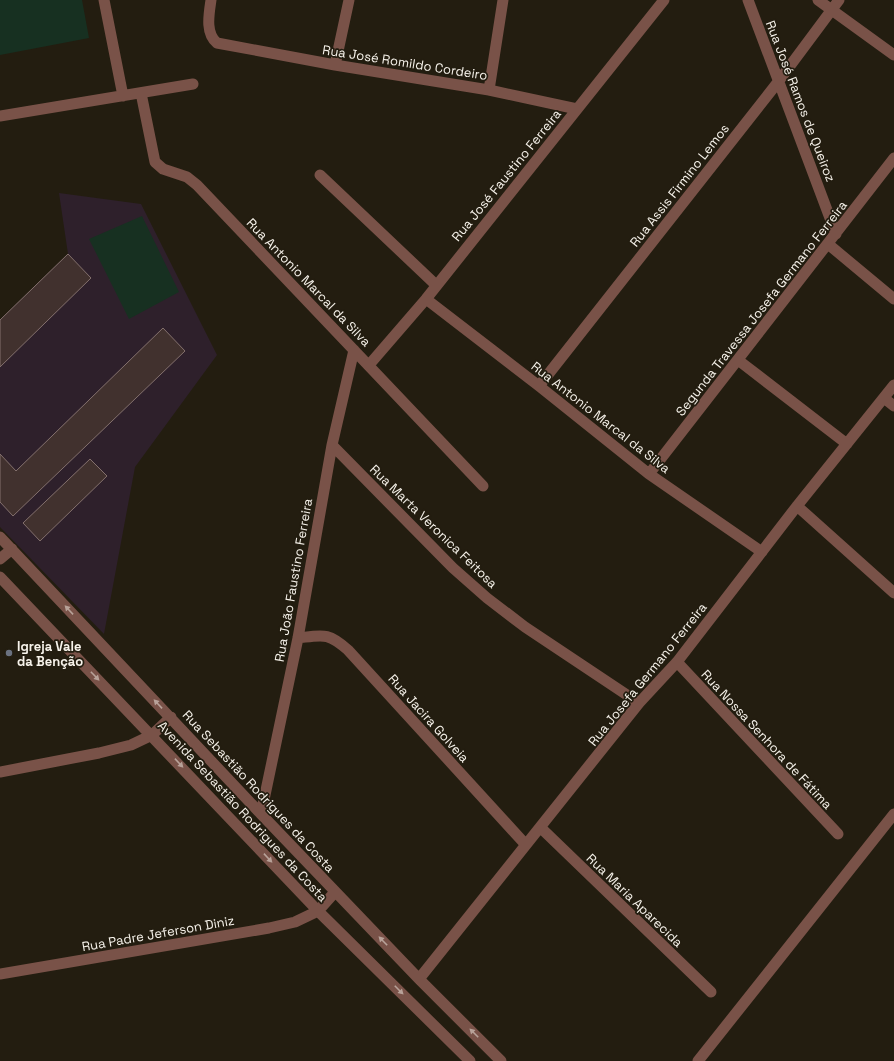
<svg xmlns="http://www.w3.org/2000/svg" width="894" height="1061" viewBox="0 0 894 1061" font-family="'Space Grotesk',sans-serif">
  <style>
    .education { fill: #2e202b }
    .green { fill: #173021 }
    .building { fill: #41312e; stroke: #83706d }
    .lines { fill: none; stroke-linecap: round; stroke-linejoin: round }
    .minor { stroke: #795248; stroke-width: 11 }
    .oneway { fill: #b8a299 }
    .worship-dot { fill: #6b7280; stroke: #231d10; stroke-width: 1.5 }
    .labels { text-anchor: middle; stroke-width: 3.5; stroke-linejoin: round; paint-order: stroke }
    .street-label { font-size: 13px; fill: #f6f2ea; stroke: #231d10 }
    .poi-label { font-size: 13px; font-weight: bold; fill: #f6f2ea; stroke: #231d10; text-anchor: start }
  </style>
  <rect width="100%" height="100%" fill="#231d10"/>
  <path class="education" d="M 59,193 L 141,204 L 217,355 L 135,467 L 104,634 L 0,527 L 0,320 L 68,254 Z"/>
  <path class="green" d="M 0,0 L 82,0 L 89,38 L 0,55 Z
    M 142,216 L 179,292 L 129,319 L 89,239 Z"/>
  <path class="building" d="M 68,254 L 91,278 L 0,367 L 0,320 Z
    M 163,328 L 185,351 L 13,516 L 0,502 L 0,454 L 16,471 Z
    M 90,459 L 107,476 L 40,541 L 23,523 Z"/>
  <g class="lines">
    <path class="minor" d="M 104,0 L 123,96
      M 211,0 C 209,14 205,33 217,43 L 335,65 L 489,90 L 577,109
      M 748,0 L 836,234
      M 818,0 L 894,55
      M 335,65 L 349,0
      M 489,90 L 503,0
      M 141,93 L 155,162 L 163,169 L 187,177 L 197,185 L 483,486
      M 0,116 L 193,84
      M 320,175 L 436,285
      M 828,244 L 894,299
      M 426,299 L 539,386 L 649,474 L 762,552
      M 738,360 L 847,444
      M 369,365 L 426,299 L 664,0
      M 539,386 L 778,82 L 839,0
      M 884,398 L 894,406
      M 332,445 L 453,568 L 487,598 L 525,627 L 639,703
      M 649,474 L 894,158
      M 797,506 L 894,593
      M 0,537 L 261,814 L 419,979 L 501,1061
      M 0,559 L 12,549
      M 0,577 L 318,911 L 470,1061
      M 298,638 C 323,635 328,632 348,650 L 526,845
      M 677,662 L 838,834
      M 0,772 L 99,753 L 131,745 L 152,735 L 171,717
      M 261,814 L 298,638 L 332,445 L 354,350
      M 541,828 L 711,992
      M 0,974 L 269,928 L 295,922 L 318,911 L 335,892
      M 419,979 L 639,703 L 677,662 L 797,506 L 894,385
      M 698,1061 L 894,814"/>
  </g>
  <defs><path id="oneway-solid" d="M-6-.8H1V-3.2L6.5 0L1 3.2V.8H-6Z"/></defs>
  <g class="oneway">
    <use href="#oneway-solid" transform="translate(69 610) rotate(-133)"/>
    <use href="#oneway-solid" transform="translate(95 676) rotate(46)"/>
    <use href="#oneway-solid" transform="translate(158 704) rotate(-133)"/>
    <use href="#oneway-solid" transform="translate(179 763) rotate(47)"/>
    <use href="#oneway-solid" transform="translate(268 858) rotate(47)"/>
    <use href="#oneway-solid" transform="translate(383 941) rotate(-134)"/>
    <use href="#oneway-solid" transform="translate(399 990) rotate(45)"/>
    <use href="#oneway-solid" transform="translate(474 1033) rotate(-135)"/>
  </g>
  <circle class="worship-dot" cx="9" cy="653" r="4"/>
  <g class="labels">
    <g class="street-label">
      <text transform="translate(405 62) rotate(9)" y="5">Rua José Romildo Cordeiro</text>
      <text transform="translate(801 101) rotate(69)" y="5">Rua José Ramos de Queiroz</text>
      <text transform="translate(506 175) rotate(-51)" y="5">Rua José Faustino Ferreira</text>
      <text transform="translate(679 185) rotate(-52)" y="5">Rua Assis Firmino Lemos</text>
      <text transform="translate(309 282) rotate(46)" y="5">Rua Antonio Marcal da Silva</text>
      <text transform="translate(761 308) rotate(-52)" y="5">Segunda Travessa Josefa Germano Ferreira</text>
      <text transform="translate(601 417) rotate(38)" y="5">Rua Antonio Marcal da Silva</text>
      <text transform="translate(434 526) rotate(44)" y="5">Rua Marta Veronica Feitosa</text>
      <text transform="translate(293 580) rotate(-80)" y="5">Rua João Faustino Ferreira</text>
      <text transform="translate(647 674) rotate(-51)" y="5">Rua Josefa Germano Ferreira</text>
      <text transform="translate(429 718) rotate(48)" y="5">Rua Jacira Golveia</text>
      <text transform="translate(767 739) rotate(47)" y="5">Rua Nossa Senhora de Fátima</text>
      <text transform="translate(259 791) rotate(47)" y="5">Rua Sebastião Rodrigues da Costa</text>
      <text transform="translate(243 811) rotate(47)" y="5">Avenida Sebastião Rodrigues da Costa</text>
      <text transform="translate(635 900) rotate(44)" y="5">Rua Maria Aparecida</text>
      <text transform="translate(158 933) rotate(-10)" y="5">Rua Padre Jeferson Diniz</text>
    </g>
    <g class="poi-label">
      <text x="17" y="651">Igreja Vale<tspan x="17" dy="15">da Benção</tspan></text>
    </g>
  </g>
</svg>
